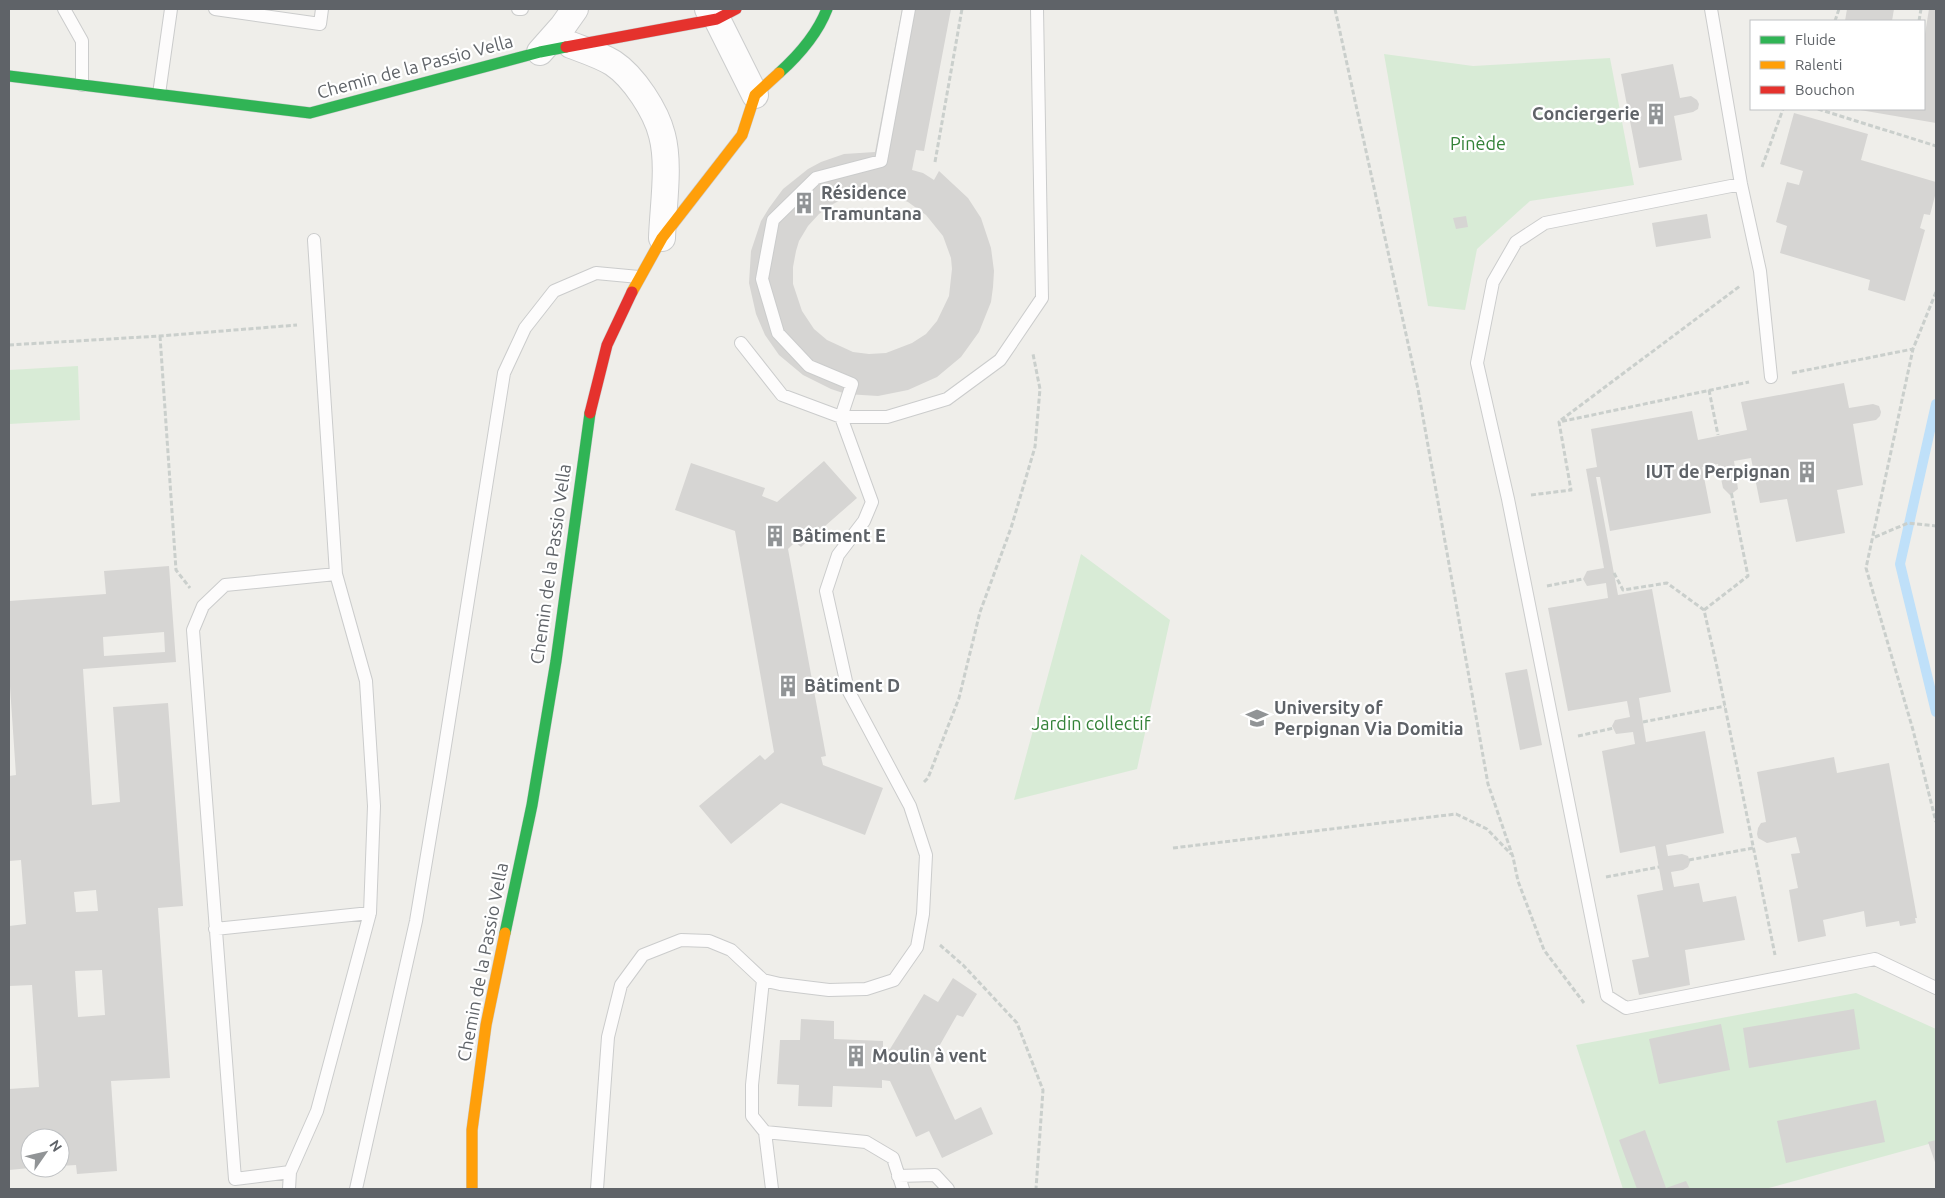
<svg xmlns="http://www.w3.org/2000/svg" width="1945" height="1198" viewBox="0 0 1945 1198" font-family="Ubuntu,sans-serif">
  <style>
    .green { fill: #d8ebd6 }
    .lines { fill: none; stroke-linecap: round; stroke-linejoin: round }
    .stream { stroke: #bfe0f9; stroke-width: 10 }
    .building { fill: #d6d5d3; fill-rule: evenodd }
    .lane-casing { stroke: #cbcccc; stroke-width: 14 }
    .street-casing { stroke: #cbcccc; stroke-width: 28 }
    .fast-casing { stroke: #cacacb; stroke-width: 12 }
    .slow-casing { stroke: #cacacb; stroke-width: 12 }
    .jam-casing { stroke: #cacacb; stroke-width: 12 }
    .path { stroke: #cacfcc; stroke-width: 3; stroke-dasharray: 5 2.5; stroke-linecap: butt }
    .lane { stroke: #fdfcfc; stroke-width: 12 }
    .street { stroke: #fdfcfc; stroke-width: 26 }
    .fast { stroke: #30b455; stroke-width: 11 }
    .slow { stroke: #ff9f0a; stroke-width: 11 }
    .jam { stroke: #e5322d; stroke-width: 11 }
    .labels { text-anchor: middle; stroke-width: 4.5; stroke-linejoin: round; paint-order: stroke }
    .street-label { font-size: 18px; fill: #5f6368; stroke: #fff }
    .poi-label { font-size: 18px; font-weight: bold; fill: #5f6368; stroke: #fff; text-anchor: start }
    .park-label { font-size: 18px; fill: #348238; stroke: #fff }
  </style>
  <rect width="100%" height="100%" fill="#efeeea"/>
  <path class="green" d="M 1384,54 L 1473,66 L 1610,58 L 1634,185 L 1530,201 L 1477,249 L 1465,310 L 1428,306 Z
    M 78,366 L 80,420 L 9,424 L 9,370 Z
    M 1081,554 L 1170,620 L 1137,769 L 1014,800 Z
    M 1856,993 L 1936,1029 L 1936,1142 L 1765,1189 L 1623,1189 L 1576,1045 Z"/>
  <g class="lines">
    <path class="stream" d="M 1936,404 L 1900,564 L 1936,712"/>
  </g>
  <path class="building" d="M 902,9 L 951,9 L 924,151 L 916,150 L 912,170 L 923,173 L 934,180 L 939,171 L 968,198 L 981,218 L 991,248 L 994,271 L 993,287 L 991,302 L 979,332 L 961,357 L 937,377 L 908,390 L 878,396 L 846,394 L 831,389 L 803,375 L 779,355 L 765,335 L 756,314 L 749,283 L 751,251 L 761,221 L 769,208 L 783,189 L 808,169 L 821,162 L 844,154 L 875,152 ZM 865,194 L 893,196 L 908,202 L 926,215 L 943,236 L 951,258 L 952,269 L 949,296 L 937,321 L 926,334 L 912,343 L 886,353 L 869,354 L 853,352 L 827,340 L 814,329 L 802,311 L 793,284 L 793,267 L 796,251 L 799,241 L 808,226 L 819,214 L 833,204 L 843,199 Z
    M 1847,9 L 1894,9 L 1892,21 L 1845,21 Z
    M 1929,9 L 1936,9 L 1936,123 L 1860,110 L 1924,109 L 1924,40 Z
    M 1673,64 L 1680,98 L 1691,96 L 1697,100 L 1699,104 L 1698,109 L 1693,112 L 1674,116 L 1682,160 L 1639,168 L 1621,74 Z
    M 1794,113 L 1868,134 L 1861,160 L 1936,182 L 1936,192 L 1930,215 L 1924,214 L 1920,228 L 1925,230 L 1905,301 L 1868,290 L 1870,280 L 1780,253 L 1787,226 L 1776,222 L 1787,182 L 1799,185 L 1803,171 L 1780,164 Z
    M 1707,214 L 1711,238 L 1656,247 L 1652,223 Z
    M 1466,216 L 1468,227 L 1456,229 L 1453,218 Z
    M 1844,383 L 1849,408 L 1873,404 L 1879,406 L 1881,412 L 1880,416 L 1876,420 L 1853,424 L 1863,485 L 1837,490 L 1845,533 L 1796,542 L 1787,499 L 1760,503 L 1751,458 L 1734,461 L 1738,489 L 1730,495 L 1723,488 L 1718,464 L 1702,467 L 1711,513 L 1610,531 L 1600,477 L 1596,477 L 1618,595 L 1652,589 L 1671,692 L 1639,698 L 1646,742 L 1705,731 L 1724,833 L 1666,845 L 1668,856 L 1682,854 L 1688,856 L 1690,862 L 1688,867 L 1683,870 L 1671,872 L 1674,887 L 1699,883 L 1703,902 L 1736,896 L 1745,940 L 1685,950 L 1690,985 L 1639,995 L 1632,960 L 1649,957 L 1637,895 L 1663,890 L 1655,846 L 1620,853 L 1602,751 L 1635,744 L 1633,732 L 1616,734 L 1612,726 L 1615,720 L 1630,717 L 1627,701 L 1568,711 L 1548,608 L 1608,598 L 1606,583 L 1587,586 L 1583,579 L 1587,571 L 1604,568 L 1586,469 L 1597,467 L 1591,429 L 1692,411 L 1698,440 L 1747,430 L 1741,402 Z
    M 824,461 L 857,498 L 801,547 L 795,542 L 788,549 L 826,756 L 821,757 L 823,765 L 883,788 L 865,835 L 781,803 L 731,844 L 699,806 L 760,755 L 765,760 L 774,752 L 735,531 L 675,510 L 691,463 L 765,488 L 762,496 L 777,502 Z
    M 169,566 L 176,662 L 83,669 L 92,805 L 120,802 L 113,707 L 168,703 L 183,906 L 158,908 L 170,1078 L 111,1081 L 117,1171 L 77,1174 L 76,1165 L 60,1166 L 60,1138 L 30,1138 L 30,1168 L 9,1170 L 9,1089 L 39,1087 L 32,985 L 9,986 L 9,926 L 26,924 L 21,860 L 9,861 L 9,776 L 16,775 L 9,672 L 9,601 L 106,594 L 104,571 ZM 164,632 L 165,652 L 104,656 L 103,637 ZM 96,890 L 98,911 L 76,912 L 74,892 ZM 102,970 L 105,1015 L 78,1017 L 75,971 Z
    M 1527,669 L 1542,745 L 1520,750 L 1505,673 Z
    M 1834,757 L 1837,773 L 1889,763 L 1917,918 L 1915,918 L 1916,923 L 1900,926 L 1899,921 L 1866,927 L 1864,911 L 1823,920 L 1826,936 L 1798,942 L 1789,890 L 1798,888 L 1791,854 L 1800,853 L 1796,837 L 1767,843 L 1758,838 L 1757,834 L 1758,828 L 1761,823 L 1766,822 L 1757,772 Z
    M 953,978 L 977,994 L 963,1017 L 957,1015 L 929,1064 L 955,1120 L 981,1107 L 993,1134 L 942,1158 L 929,1131 L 916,1137 L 890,1081 L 882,1080 L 882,1088 L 833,1086 L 832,1107 L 798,1106 L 799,1085 L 777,1084 L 780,1040 L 800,1040 L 801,1019 L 834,1021 L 834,1039 L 883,1041 L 883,1048 L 890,1049 L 924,994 L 938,1002 Z
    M 1854,1009 L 1860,1049 L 1749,1068 L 1743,1028 Z
    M 1721,1024 L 1730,1070 L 1659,1084 L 1649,1039 Z
    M 1876,1100 L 1885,1142 L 1786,1163 L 1777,1121 Z
    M 1645,1130 L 1666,1188 L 1686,1181 L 1690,1189 L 1637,1189 L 1619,1140 Z
    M 1936,1140 L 1936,1165 L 1928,1142 Z"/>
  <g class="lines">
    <g class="lane-casing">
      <path id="lane" d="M 64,9 L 82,41 L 82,85
        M 215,9 L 320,24 L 322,9
        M 518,9 L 522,9
        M 1711,9 L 1741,184 L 1760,271 L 1771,377
        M 159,94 L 171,9
        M 1741,184 L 1545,223 L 1516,242 L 1493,282 L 1477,363 L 1508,499 L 1607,996 L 1626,1008 L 1875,959 L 1936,988
        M 741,343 L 782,395 L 841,417 L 887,417 L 947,399 L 1000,360 L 1042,298 L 1037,9
        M 215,929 L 370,913
        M 763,980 L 780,984 L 829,990 L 866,989 L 894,980 L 917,947 L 923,914 L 926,855 L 910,806 L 848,690 L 826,591 L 838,555 L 864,521 L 872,502 L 841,417 L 852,384 L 809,366 L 778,333 L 762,279 L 773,220 L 816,178 L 881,161 L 909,9
        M 765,1132 L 772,1189
        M 290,1172 L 235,1179 L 193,630 L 203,606 L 225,585 L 336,574
        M 898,1176 L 935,1175 L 948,1189
        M 289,1189 L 290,1172 L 317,1111 L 370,913 L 374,806 L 366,681 L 336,574 L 314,240
        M 356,1189 L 416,921 L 440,777 L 504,373 L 525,328 L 554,291 L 596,273 L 639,277
        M 597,1189 L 608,1037 L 621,985 L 643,955 L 681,940 L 709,941 L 731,950 L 763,980 L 752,1085 L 752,1116 L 765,1132 L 866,1142 L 893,1158 L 903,1189"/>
    </g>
    <g class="street-casing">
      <path id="street" d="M 708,9 L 717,19 L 755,95
        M 571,45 C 584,50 600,55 613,63 C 634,77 656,111 662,135 C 670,165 663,206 662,238
        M 540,52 L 563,26 L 575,9"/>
    </g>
    <g class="fast-casing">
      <path id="fast" d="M 779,73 C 799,55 817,35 827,9
        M 9,76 L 310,113 L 540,52 L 566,47
        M 505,933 L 532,805 L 556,661 L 590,413"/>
    </g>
    <g class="slow-casing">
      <path id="slow" d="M 632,292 L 662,238 L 742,135 L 755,95 L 779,73
        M 472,1189 L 472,1130 L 486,1025 L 505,933"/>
    </g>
    <g class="jam-casing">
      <path id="jam" d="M 566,47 L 717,19 L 736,9
        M 590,413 L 607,345 L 632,292"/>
    </g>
    <path class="path" d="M 1335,9 L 1418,389 L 1488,784 L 1513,857 L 1518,881 L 1544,950 L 1584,1003
      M 1835,21 L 1839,9
      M 1919,21 L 1921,9
      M 1818,109 L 1936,146
      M 935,162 L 962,9
      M 1762,167 L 1783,109
      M 1936,292 L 1913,349 L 1866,568 L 1913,730 L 1936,822
      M 160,336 L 176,570 L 190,588
      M 9,345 L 160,336 L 297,325
      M 1792,373 L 1913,349
      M 1709,390 L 1718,435
      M 1561,420 L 1740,286
      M 1531,495 L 1571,490 L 1559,422 L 1749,382
      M 1875,537 L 1908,523 L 1936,526
      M 1614,573 L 1623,590 L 1667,583 L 1704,610 L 1717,667 L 1775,955
      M 1547,586 L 1583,579
      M 1704,610 L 1748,576 L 1731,491
      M 1643,722 L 1725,706
      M 1578,736 L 1614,728
      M 924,782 L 928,778 L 959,698 L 980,612 L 1011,528 L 1035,447 L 1040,389 L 1033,354
      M 1173,848 L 1456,814 L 1487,829 L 1511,854
      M 1689,860 L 1753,848
      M 1606,877 L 1659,867
      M 940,945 L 963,965 L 1017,1023 L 1043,1090 L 1036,1189"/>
    <use href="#lane" class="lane"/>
    <use href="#street" class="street"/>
    <use href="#fast" class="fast"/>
    <use href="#slow" class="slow"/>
    <use href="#jam" class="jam"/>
  </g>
  <defs>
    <g id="building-bare" transform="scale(1.725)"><path d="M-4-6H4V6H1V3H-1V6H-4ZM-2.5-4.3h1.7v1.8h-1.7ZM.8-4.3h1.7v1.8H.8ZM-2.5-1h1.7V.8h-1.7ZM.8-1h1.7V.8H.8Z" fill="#919496" stroke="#fff" stroke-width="2.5" paint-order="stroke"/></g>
    <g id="university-bare" transform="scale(1.725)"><path d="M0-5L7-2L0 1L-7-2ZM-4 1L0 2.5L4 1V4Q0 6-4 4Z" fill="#919496" stroke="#fff" stroke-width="2.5" paint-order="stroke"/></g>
  </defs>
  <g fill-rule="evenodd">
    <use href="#building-bare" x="1656" y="114"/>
    <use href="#building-bare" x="804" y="203"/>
    <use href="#building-bare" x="1807" y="472"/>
    <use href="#building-bare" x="775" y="536"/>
    <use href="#building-bare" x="788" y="686"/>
    <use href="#university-bare" x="1257" y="718"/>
    <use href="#building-bare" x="856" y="1056"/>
  </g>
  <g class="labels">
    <g class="street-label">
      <text transform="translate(415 67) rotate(-15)" y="6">Chemin de la Passio Vella</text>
      <text transform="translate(551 564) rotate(-82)" y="6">Chemin de la Passio Vella</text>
      <text transform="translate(483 962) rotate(-79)" y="6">Chemin de la Passio Vella</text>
    </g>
    <g class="poi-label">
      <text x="1640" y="120" text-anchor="end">Conciergerie</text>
      <text x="821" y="199">Résidence<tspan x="821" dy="21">Tramuntana</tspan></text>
      <text x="1790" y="478" text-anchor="end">IUT de Perpignan</text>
      <text x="792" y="542">Bâtiment E</text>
      <text x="804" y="692">Bâtiment D</text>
      <text x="1274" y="714">University of<tspan x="1274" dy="21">Perpignan Via Domitia</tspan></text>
      <text x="872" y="1062">Moulin à vent</text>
    </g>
    <g class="park-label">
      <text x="1478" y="150">Pinède</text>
      <text x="1091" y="730">Jardin collectif</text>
    </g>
  </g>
  <rect width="1945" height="1198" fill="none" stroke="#5f6368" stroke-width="20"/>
  <rect x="1750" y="20" width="175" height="90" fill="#ffffff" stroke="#bfc1c3"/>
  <rect x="1760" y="36" width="25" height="8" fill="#30b455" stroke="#bfc1c3"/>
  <text x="1795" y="45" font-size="15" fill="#5f6368">Fluide</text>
  <rect x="1760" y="61" width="25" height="8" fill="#ff9f0a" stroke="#bfc1c3"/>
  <text x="1795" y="70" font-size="15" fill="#5f6368">Ralenti</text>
  <rect x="1760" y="86" width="25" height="8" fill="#e5322d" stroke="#bfc1c3"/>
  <text x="1795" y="95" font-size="15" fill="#5f6368">Bouchon</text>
  <g transform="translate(45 1153) rotate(56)"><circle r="24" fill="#ffffff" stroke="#bfc1c3"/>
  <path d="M0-4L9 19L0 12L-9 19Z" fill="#919496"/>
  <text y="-8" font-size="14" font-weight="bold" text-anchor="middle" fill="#5f6368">N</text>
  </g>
</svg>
